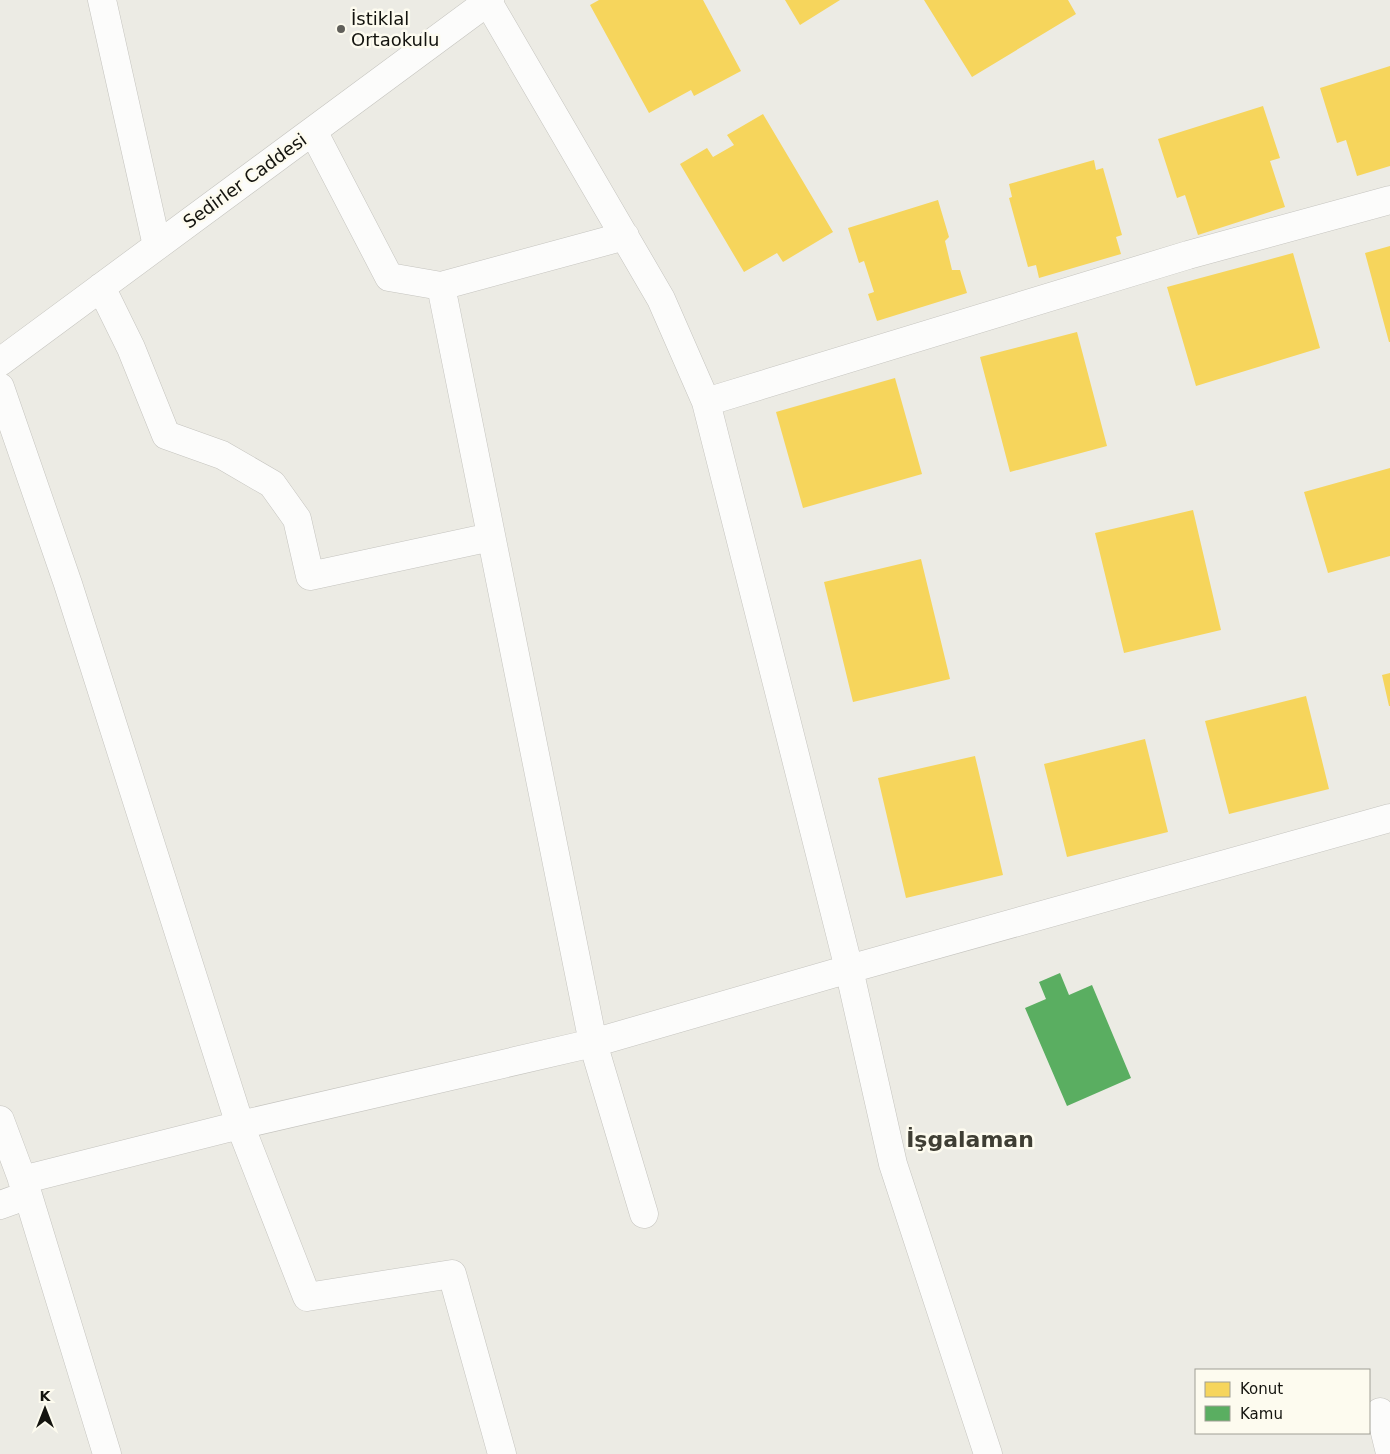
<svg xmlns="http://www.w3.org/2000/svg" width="1390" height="1454" viewBox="0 0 1390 1454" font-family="'DejaVu Sans',sans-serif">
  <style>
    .homes { fill: #f6d55c }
    .public { fill: #5aae61 }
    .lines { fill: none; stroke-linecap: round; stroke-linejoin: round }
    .minor-casing { stroke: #c5c4bf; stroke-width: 29 }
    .minor { stroke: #fcfcfb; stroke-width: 28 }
    .poi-dot { fill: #605f5a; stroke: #fdfbef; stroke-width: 2 }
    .labels { text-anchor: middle; stroke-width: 5; stroke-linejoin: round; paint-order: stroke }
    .poi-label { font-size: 18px; fill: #14140f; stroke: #fdfbef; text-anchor: start }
    .street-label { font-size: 18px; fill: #14140f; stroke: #fdfbef }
    .district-label { font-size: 22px; font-weight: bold; fill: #3f3e34; stroke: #fdfbef }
  </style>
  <rect width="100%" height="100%" fill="#ecebe4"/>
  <path class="homes" d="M 599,0 L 703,0 L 741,71 L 694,96 L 691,90 L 649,113 L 590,5 Z
    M 785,0 L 840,0 L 800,25 Z
    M 924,0 L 1068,0 L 1076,14 L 972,77 Z
    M 1390,66 L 1390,166 L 1357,176 L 1346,140 L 1337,143 L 1320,88 Z
    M 1263,106 L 1280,158 L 1270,161 L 1285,207 L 1198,235 L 1185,195 L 1177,198 L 1158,139 Z
    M 763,114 L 833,232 L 783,262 L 777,253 L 744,272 L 680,164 L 707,148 L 713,157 L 734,145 L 727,135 Z
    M 1094,160 L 1096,170 L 1103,168 L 1122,235 L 1116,237 L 1121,254 L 1039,278 L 1036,265 L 1028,267 L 1009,198 L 1012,197 L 1009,184 Z
    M 938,200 L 949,237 L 945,241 L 952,270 L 960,270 L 967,293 L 877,321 L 868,294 L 874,292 L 864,261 L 859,263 L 848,228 Z
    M 1390,246 L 1390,342 L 1389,342 L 1365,253 Z
    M 1293,253 L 1320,348 L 1196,386 L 1167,287 Z
    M 1077,332 L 1107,446 L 1010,472 L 980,357 Z
    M 895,378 L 922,474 L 803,508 L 776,412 Z
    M 1390,468 L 1390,556 L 1328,573 L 1304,492 Z
    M 1193,510 L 1221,630 L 1124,653 L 1095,533 Z
    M 921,559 L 950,679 L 853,702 L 824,582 Z
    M 1390,673 L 1390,706 L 1389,706 L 1382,675 Z
    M 1306,696 L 1329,789 L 1229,814 L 1205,721 Z
    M 1145,739 L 1168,832 L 1067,857 L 1044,764 Z
    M 975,756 L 1003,875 L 906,898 L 878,778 Z"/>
  <path class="public" d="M 1060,973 L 1069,995 L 1092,985 L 1131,1078 L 1067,1106 L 1025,1008 L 1046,999 L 1039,982 Z"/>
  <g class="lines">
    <g class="minor-casing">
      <path id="minor" d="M 102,0 L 157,246
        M 313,131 L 389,277 L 441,286 L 625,236
        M 441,286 L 593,1043 L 644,1214
        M 101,287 L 131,348 L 166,435 L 222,455 L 272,484 L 297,519 L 310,576 L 491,537
        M 0,362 L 490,0
        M 0,387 L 68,584 L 240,1125 L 307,1297 L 452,1274 L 502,1454
        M 706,402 L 1188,255 L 1390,200
        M 0,1120 L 28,1195 L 107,1454
        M 22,1180 L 240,1125 L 593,1043 L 849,969 L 706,402 L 661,299 L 488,2
        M 0,1205 L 28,1195
        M 1380,1412 L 1390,1453
        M 988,1454 L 893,1164 L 849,969 L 1390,818"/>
    </g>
    <use href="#minor" class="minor"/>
  </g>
  <circle class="poi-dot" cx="341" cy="29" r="5"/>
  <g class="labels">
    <g class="poi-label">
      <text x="351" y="25">İstiklal<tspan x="351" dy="21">Ortaokulu</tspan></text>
    </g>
    <g class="street-label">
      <text transform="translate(245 181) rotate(-36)" y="6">Sedirler Caddesi</text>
    </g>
    <g class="district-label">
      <text x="970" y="1147">İşgalaman</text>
    </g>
  </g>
  <rect x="1195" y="1369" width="175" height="65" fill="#fdfbef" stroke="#a09f95"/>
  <rect x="1205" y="1382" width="25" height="15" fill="#f6d55c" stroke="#a09f95"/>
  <text x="1240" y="1394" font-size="15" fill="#14140f">Konut</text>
  <rect x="1205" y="1406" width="25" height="15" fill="#5aae61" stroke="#a09f95"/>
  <text x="1240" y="1419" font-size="15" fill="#14140f">Kamu</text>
  <g transform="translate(45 1409)" stroke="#fdfbef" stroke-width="4" paint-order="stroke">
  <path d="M0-4L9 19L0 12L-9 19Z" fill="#14140f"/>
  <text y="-8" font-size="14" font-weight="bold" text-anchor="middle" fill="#14140f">K</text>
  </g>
</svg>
